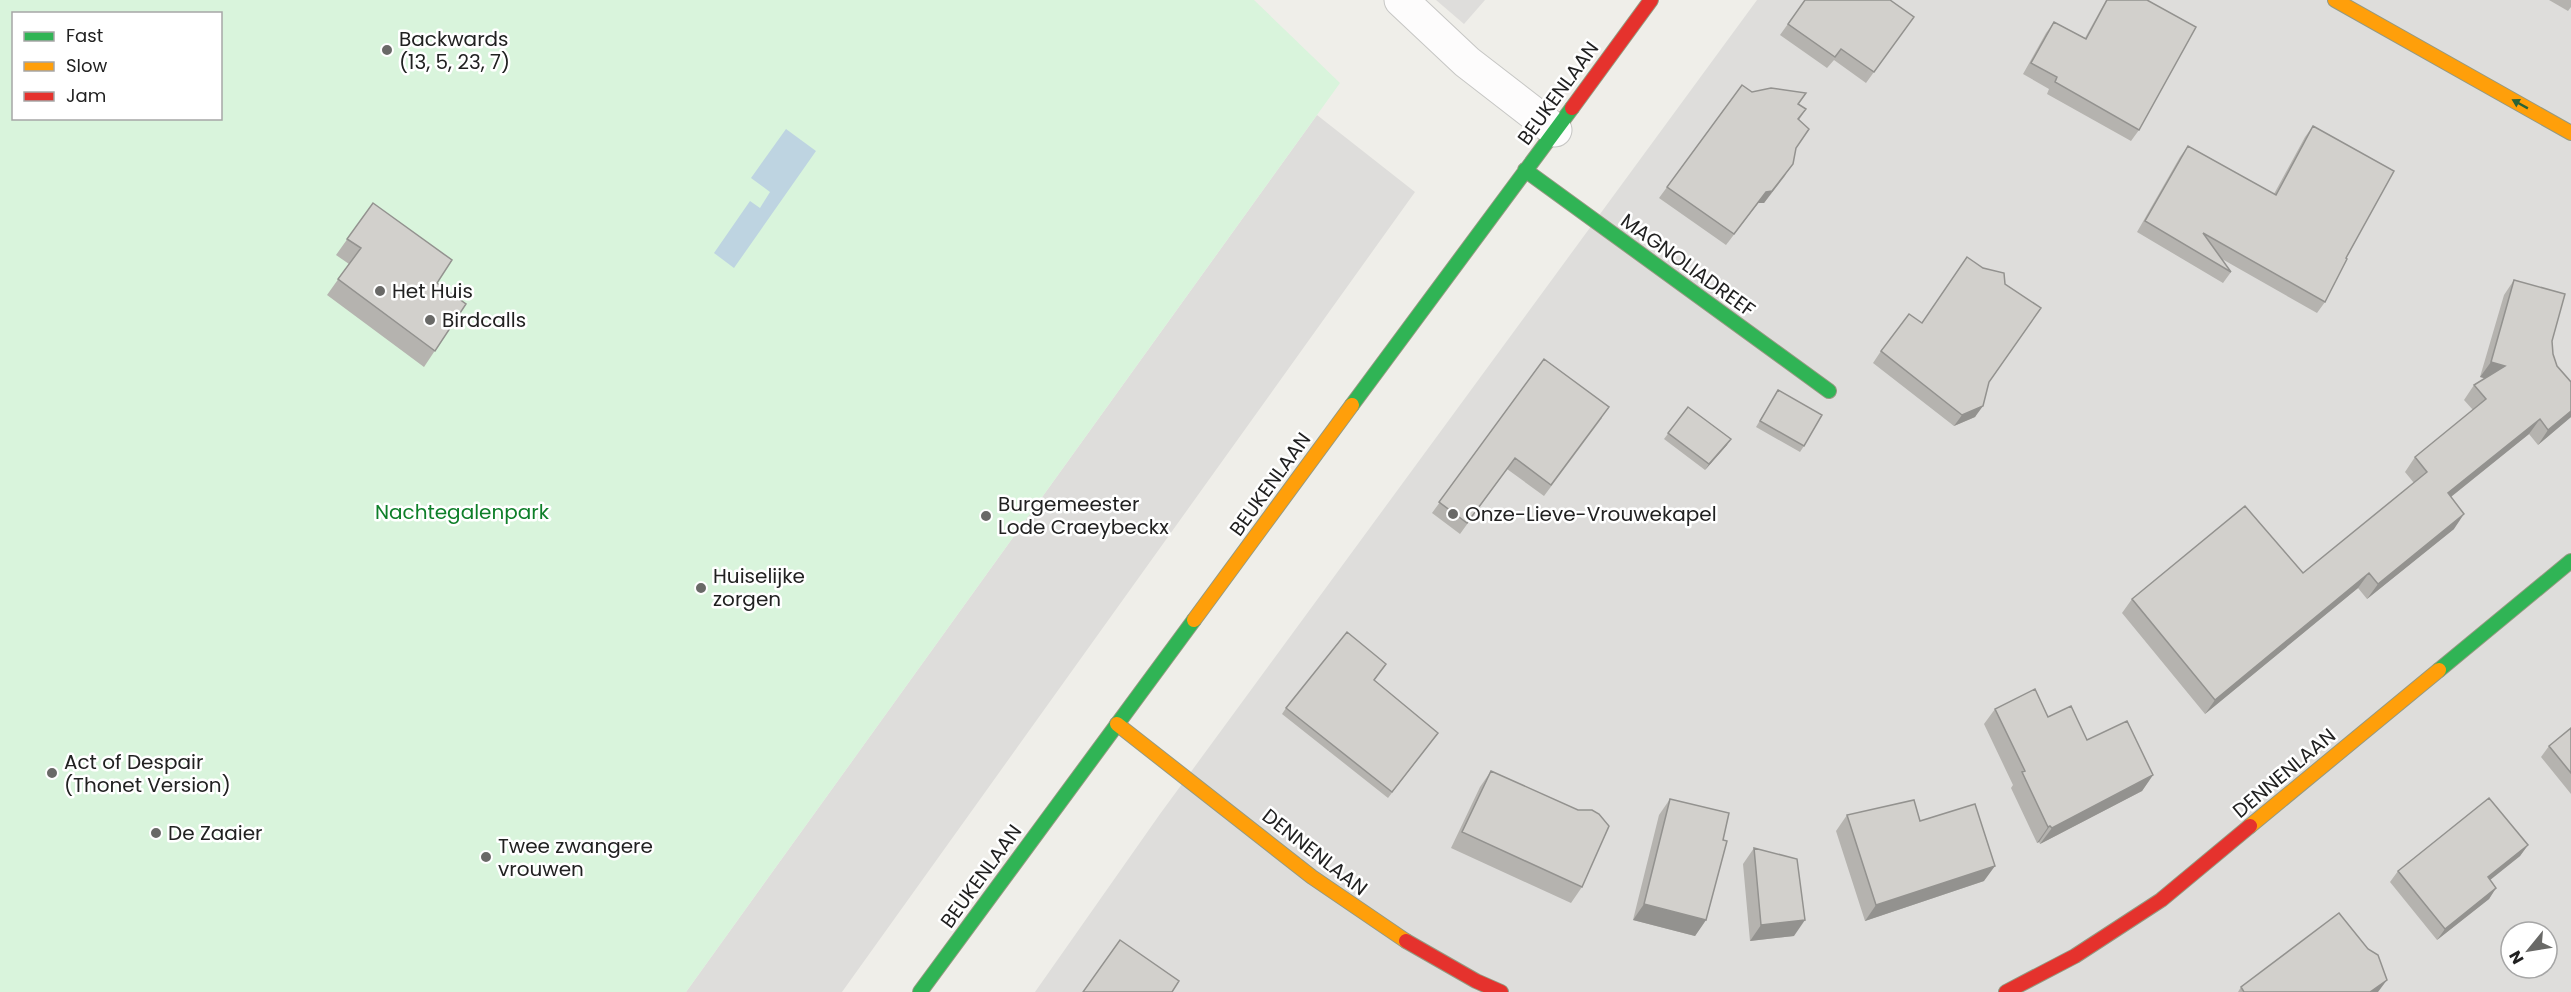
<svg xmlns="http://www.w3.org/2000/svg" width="2571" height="992" viewBox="0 0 2571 992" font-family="Poppins,sans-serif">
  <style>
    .residential { fill: #dedddb; fill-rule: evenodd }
    .park { fill: #d9f4dc; fill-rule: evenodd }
    .water { fill: #bed4e1 }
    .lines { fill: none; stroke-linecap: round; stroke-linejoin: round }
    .street-casing { stroke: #c6c6c4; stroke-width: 35 }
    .fast-casing { stroke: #949981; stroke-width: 16 }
    .slow-casing { stroke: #949981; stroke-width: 16 }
    .jam-casing { stroke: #949981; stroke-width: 16 }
    .street { stroke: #fdfcfc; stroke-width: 33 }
    .fast { stroke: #30b455; stroke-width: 14 }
    .slow { stroke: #ff9f0a; stroke-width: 14 }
    .jam { stroke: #e5322d; stroke-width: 14 }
    .wall { fill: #b5b3af }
    .shaded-wall { fill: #93928f }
    .building { fill: #d2d0cc; stroke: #93928f; stroke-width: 1.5 }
    .oneway { fill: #286338 }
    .poi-dot { fill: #696967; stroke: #fff; stroke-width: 2 }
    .labels { text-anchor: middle; stroke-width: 5; stroke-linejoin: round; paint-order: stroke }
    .poi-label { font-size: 20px; fill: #212121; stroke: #fff; text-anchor: start }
    .street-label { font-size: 20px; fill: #212121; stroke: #fff }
    .park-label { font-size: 20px; fill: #0e7f29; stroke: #fff }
  </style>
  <rect width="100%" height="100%" fill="#efeee9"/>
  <path class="residential" d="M 1436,0 L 1485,0 L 1464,24 Z
    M 1757,0 L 2571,0 L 2571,992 L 1035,992 L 1160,814 ZM 2511,932 L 2547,932 L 2547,968 L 2511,968 Z
    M 1317,115 L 1415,192 L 842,992 L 686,992 Z"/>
  <path class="park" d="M 0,0 L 1254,0 L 1340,83 L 686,992 L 0,992 ZM 14,14 L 220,14 L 220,118 L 14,118 Z"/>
  <path class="water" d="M 786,129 L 816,151 L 734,268 L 714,253 L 750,201 L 760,208 L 770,192 L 751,178 Z"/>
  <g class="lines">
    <g class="street-casing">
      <path id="street" d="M 1401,0 L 1467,62 L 1555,130"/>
    </g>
    <g class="fast-casing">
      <path id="fast" d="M 1525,170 L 1829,391
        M 1352,405 L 1572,108
        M 2439,670 L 2571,561
        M 920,992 L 1194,620"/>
    </g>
    <g class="slow-casing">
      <path id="slow" d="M 2335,0 L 2571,133
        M 1194,620 L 1352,405
        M 1117,724 L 1312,877 L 1406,941
        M 2250,826 L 2439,670"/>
    </g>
    <g class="jam-casing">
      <path id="jam" d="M 1572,108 L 1651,0
        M 1406,941 L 1476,981 L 1501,992
        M 2006,992 L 2075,956 L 2161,900 L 2250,826"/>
    </g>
    <use href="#street" class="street"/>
    <use href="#fast" class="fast"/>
    <use href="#slow" class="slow"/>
    <use href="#jam" class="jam"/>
  </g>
  <path class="wall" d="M 1805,0 L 1914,17 L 1866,83 L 1834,60 L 1827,68 L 1780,35 Z
    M 2106,0 L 2147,0 L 2139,130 L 2131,141 L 2047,94 L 2049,89 L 2023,74 L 2046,33 L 2054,22 L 2085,38 Z
    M 2549,0 L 2571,0 L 2571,7 L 2568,11 Z
    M 1742,85 L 1752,92 L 1806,93 L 1799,104 L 1806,109 L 1799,120 L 1796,148 L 1785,176 L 1764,203 L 1758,203 L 1726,245 L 1659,198 Z
    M 2313,126 L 2346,258 L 2325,302 L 2317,313 L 2222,259 L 2231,272 L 2223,283 L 2137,232 L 2180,157 L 2188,146 L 2274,194 L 2305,137 Z
    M 373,203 L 437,283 L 466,304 L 424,367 L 327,295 L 349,264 L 336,255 Z
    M 2514,280 L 2552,341 L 2553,354 L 2571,417 L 2538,445 L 2529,434 L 2451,497 L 2454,529 L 2367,599 L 2358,588 L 2205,714 L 2122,613 L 2132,599 L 2303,573 L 2414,483 L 2405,472 L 2415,457 L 2473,410 L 2464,400 L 2474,385 L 2485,378 L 2480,377 L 2504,295 Z
    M 1881,351 L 1989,382 L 1975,417 L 1954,426 L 1873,363 Z
    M 1544,359 L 1602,418 L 1544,496 L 1507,469 L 1460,534 L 1432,513 Z
    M 1778,390 L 1804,446 L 1800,452 L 1756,427 Z
    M 1688,407 L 1727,445 L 1705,470 L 1664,439 Z
    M 1374,680 L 1438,733 L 1388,798 L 1282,714 L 1286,708 Z
    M 1995,709 L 2048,717 L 2087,740 L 2153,775 L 2142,791 L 2040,844 L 2039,842 L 2037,843 L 2011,788 L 2013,785 L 1984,724 Z
    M 2571,728 L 2571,794 L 2541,757 L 2549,746 Z
    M 1491,771 L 1578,810 L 1582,887 L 1571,903 L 1451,848 L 1480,787 Z
    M 1670,799 L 1723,840 L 1706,920 L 1695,936 L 1633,920 L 1659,815 Z
    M 1847,815 L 1920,821 L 1984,881 L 1865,921 L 1836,831 Z
    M 2528,845 L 2520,856 L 2490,880 L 2496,888 L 2489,899 L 2437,940 L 2390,882 L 2398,871 Z
    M 1754,848 L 1794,936 L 1750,941 L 1743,864 Z
    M 2241,987 L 2378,992 L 2238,992 Z"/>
  <path class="shaded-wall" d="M 1793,164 L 1764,203 L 1758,203 L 1726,245 L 1766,192 Z
    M 2491,362 L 2505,366 L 2494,381 L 2480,377 Z
    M 1983,406 L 1975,417 L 1954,426 L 1962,415 Z
    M 2571,411 L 2571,417 L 2538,445 L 2548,430 Z
    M 2540,419 L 2529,434 L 2437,508 L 2448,493 Z
    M 1731,439 L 1727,445 L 1705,470 L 1709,464 Z
    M 2464,514 L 2454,529 L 2367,599 L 2378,584 Z
    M 2369,573 L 2358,588 L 2205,714 L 2215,700 Z
    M 2153,775 L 2142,791 L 2040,844 L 2052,828 Z
    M 2050,826 L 2039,842 L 2037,843 L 2048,827 Z
    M 2528,845 L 2520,856 L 2480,888 L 2488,877 Z
    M 1995,866 L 1984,881 L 1865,921 L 1876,905 Z
    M 2496,888 L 2489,899 L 2437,940 L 2445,929 Z
    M 1644,904 L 1706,920 L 1695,936 L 1633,920 Z
    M 1805,920 L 1794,936 L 1750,941 L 1761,925 Z
    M 2387,980 L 2378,992 L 2370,992 Z"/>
  <path class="building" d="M 1805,0 L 1890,0 L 1914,17 L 1874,72 L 1841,49 L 1835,57 L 1788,24 Z
    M 2107,0 L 2147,0 L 2196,27 L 2139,130 L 2055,82 L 2057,77 L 2031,63 L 2054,22 L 2086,39 Z
    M 1742,85 L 1752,92 L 1771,88 L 1806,93 L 1798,104 L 1806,109 L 1798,119 L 1809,129 L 1796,148 L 1793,164 L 1772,191 L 1766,192 L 1734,234 L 1667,187 Z
    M 2313,126 L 2394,171 L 2346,258 L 2347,259 L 2325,302 L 2203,233 L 2231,272 L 2145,221 L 2188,146 L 2276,195 Z
    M 373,203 L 452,260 L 437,283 L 466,304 L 435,351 L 338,279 L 361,248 L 347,239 Z
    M 1967,257 L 1983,268 L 2004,273 L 2005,284 L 2041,308 L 1989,382 L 1983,406 L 1962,415 L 1881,351 L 1909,314 L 1922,323 Z
    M 2514,280 L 2565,294 L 2552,341 L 2553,354 L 2557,366 L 2571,382 L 2571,411 L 2548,430 L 2540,419 L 2448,493 L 2464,514 L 2378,584 L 2369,573 L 2215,700 L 2132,599 L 2245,506 L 2303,573 L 2427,472 L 2415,457 L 2486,399 L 2474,385 L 2505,366 L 2491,362 Z
    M 1544,359 L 1609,407 L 1551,485 L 1515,458 L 1467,523 L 1439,502 Z
    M 1778,390 L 1822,415 L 1804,446 L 1760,421 Z
    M 1688,407 L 1731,439 L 1709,464 L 1668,433 Z
    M 1347,632 L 1386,664 L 1374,680 L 1438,733 L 1392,792 L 1286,708 Z
    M 2035,689 L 2048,717 L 2071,706 L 2087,740 L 2127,721 L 2153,775 L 2052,828 L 2050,826 L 2048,827 L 2022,772 L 2025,771 L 1995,709 Z
    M 2571,728 L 2571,773 L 2549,746 Z
    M 1491,771 L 1578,810 L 1592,810 L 1599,814 L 1609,826 L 1582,887 L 1462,832 Z
    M 2489,798 L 2528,845 L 2488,877 L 2496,888 L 2445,929 L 2398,871 Z
    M 1670,799 L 1729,813 L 1723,840 L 1727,841 L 1706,920 L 1644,904 Z
    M 1914,800 L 1920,821 L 1975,804 L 1995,866 L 1876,905 L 1847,815 Z
    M 1754,848 L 1797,859 L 1805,920 L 1761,925 Z
    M 2339,913 L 2368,949 L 2378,955 L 2387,980 L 2370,992 L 2244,992 L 2241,987 Z
    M 1120,940 L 1179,981 L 1172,992 L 1083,992 Z"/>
  <defs><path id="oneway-solid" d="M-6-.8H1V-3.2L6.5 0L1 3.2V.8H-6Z" transform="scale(1.5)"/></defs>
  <use class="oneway" href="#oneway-solid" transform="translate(2520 104) rotate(-151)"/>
  <g class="poi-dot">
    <circle cx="387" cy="50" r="6"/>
    <circle cx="380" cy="291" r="6"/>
    <circle cx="430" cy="320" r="6"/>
    <circle cx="1453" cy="514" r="6"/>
    <circle cx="986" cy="516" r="6"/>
    <circle cx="701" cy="588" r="6"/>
    <circle cx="52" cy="773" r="6"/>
    <circle cx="156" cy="833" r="6"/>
    <circle cx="486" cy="857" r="6"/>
  </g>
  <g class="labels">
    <g class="poi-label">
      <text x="399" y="46">Backwards<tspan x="399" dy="23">(13, 5, 23, 7)</tspan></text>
      <text x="392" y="298">Het Huis</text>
      <text x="442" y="327">Birdcalls</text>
      <text x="998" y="511">Burgemeester<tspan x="998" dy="23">Lode Craeybeckx</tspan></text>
      <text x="1465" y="521">Onze-Lieve-Vrouwekapel</text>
      <text x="713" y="583">Huiselijke<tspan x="713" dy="23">zorgen</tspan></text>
      <text x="64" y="769">Act of Despair<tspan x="64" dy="23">(Thonet Version)</tspan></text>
      <text x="168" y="840">De Zaaier</text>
      <text x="498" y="853">Twee zwangere<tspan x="498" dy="23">vrouwen</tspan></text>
    </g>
    <g class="street-label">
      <text transform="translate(1558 93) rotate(-54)" y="7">BEUKENLAAN</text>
      <text transform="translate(1688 265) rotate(36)" y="7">MAGNOLIADREEF</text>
      <text transform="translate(1270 484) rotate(-54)" y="7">BEUKENLAAN</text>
      <text transform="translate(2284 773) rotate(-40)" y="7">DENNENLAAN</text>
      <text transform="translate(1315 852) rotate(38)" y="7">DENNENLAAN</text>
      <text transform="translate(981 876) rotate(-54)" y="7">BEUKENLAAN</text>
    </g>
    <g class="park-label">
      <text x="462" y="519">Nachtegalenpark</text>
    </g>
  </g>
  <rect x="12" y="12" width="210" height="108" fill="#ffffff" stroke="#a6a6a6" stroke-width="1.5"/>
  <rect x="24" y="32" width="30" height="9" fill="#30b455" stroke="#a6a6a6" stroke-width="1.5"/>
  <text x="66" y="42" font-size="18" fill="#212121">Fast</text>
  <rect x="24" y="62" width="30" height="9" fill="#ff9f0a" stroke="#a6a6a6" stroke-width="1.5"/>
  <text x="66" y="72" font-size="18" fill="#212121">Slow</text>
  <rect x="24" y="92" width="30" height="9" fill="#e5322d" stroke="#a6a6a6" stroke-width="1.5"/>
  <text x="66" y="102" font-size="18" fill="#212121">Jam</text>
  <g transform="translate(2529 950) rotate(240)"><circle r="28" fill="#ffffff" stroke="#a6a6a6" stroke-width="1.5"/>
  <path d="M0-4.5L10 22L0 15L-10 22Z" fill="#696967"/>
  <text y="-9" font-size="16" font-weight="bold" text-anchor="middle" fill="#212121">N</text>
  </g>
</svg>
